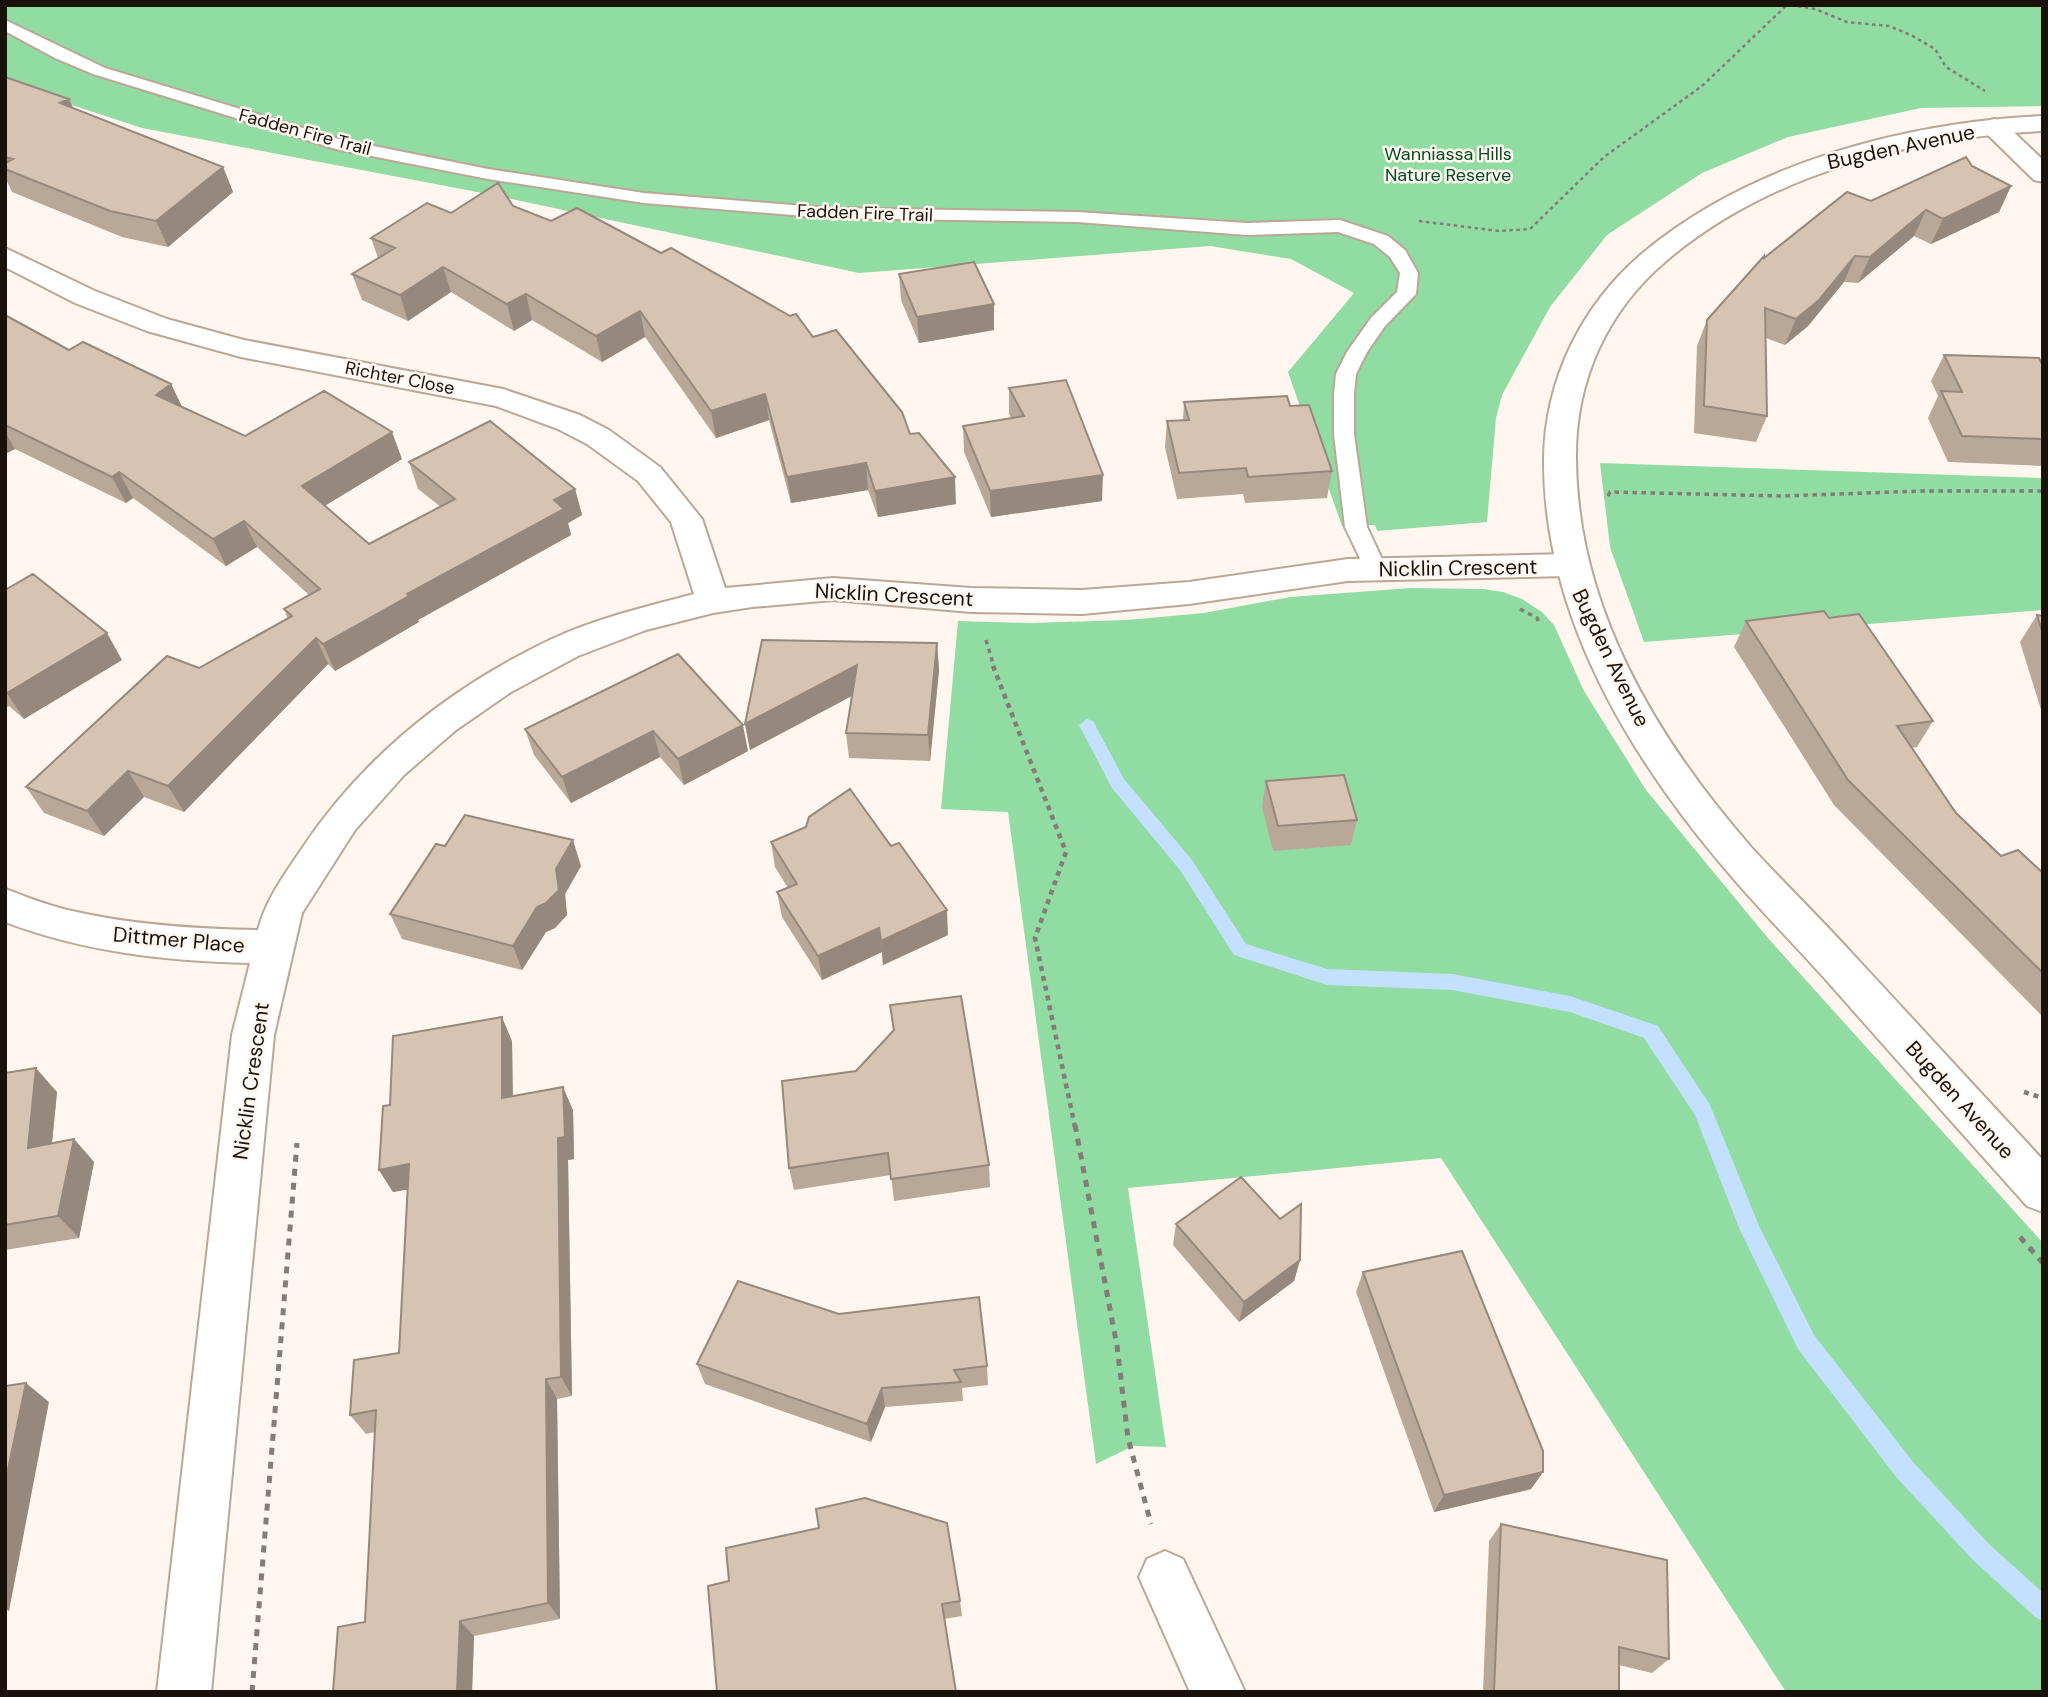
<svg xmlns="http://www.w3.org/2000/svg" width="2048" height="1697" viewBox="0 0 2048 1697" font-family="'DM Sans',sans-serif">
  <style>
    .green { fill: #91dca3 }
    .lines { fill: none; stroke-linecap: round; stroke-linejoin: round }
    .stream { fill: #c4e0ff; fill-rule: evenodd }
    .service-casing { stroke: #baa795; stroke-width: 4 }
    .minor-casing { stroke: #baa795; stroke-width: 4 }
    .tertiary-casing { stroke: #baa795; stroke-width: 4 }
    .path-far3 { stroke: #847c75; stroke-width: 2.5; stroke-dasharray: 3.5 3.5; stroke-linecap: butt }
    .path-far2 { stroke: #847c75; stroke-width: 3.5; stroke-dasharray: 4.5 4.5; stroke-linecap: butt }
    .path-far1 { stroke: #847c75; stroke-width: 4.5; stroke-dasharray: 5 5; stroke-linecap: butt }
    .path { stroke: #847c75; stroke-width: 5; stroke-dasharray: 7 7; stroke-linecap: butt }
    .service { fill: #fff; fill-rule: evenodd }
    .minor { fill: #fff; fill-rule: evenodd }
    .tertiary { fill: #fff; fill-rule: evenodd }
    .wall { fill: #b9a898 }
    .shaded-wall { fill: #96887c }
    .building { fill: #d7c3b1; stroke: #96887c; stroke-width: 2 }
    .labels { text-anchor: middle; stroke-width: 5; stroke-linejoin: round; paint-order: stroke }
    .far-street-label { font-size: 18px; fill: #18120b; stroke: #fff6ef }
    .far-park-label { font-size: 18px; fill: #044c23; stroke: #fff6ef }
    .street-label { font-size: 21px; fill: #18120b; stroke: #fff6ef }
  </style>
  <rect width="100%" height="100%" fill="#fff6ef"/>
  <path class="green" d="M 5,5 L 2043,5 L 2043,106 L 1921,108 L 1788,137 L 1702,173 L 1607,235 L 1550,307 L 1502,395 L 1496,418 L 1487,522 L 1377,531 L 1375,525 L 1342,526 L 1288,372 L 1354,293 L 1291,259 L 1210,246 L 859,273 L 493,195 L 142,128 L 5,83 Z
    M 1600,463 L 2043,478 L 2043,610 L 1644,642 L 1610,547 Z
    M 1411,588 L 1483,589 L 1503,592 L 1522,599 L 1542,612 L 1554,625 L 1584,691 L 1646,790 L 1767,937 L 2043,1243 L 2043,1692 L 1786,1692 L 1441,1158 L 1128,1188 L 1166,1447 L 1133,1446 L 1096,1464 L 1008,812 L 941,809 L 958,621 L 1030,623 L 1127,620 L 1204,613 L 1290,597 Z"/>
  <g class="lines">
    <path class="stream" d="M 1087,719 L 1093,721 L 1124,779 L 1192,860 L 1246,944 L 1327,969 L 1452,974 L 1570,996 L 1658,1026 L 1710,1105 L 1759,1226 L 1814,1335 L 1913,1462 L 1989,1544 L 2043,1593 L 2043,1621 L 2035,1617 L 1973,1560 L 1897,1478 L 1798,1349 L 1740,1230 L 1695,1115 L 1644,1038 L 1570,1012 L 1452,990 L 1327,985 L 1234,955 L 1180,870 L 1112,788 L 1079,725 Z"/>
    <g class="service-casing">
      <path id="service" d="M 5,20 L 105,68 L 339,139 L 488,169 L 644,193 L 829,208 L 1077,212 L 1247,223 L 1340,220 L 1388,236 L 1405,250 L 1418,273 L 1416,294 L 1385,326 L 1367,352 L 1356,374 L 1354,394 L 1354,434 L 1367,527 L 1387,570 L 1384,575 L 1376,578 L 1368,575 L 1345,527 L 1334,434 L 1334,394 L 1336,374 L 1347,352 L 1371,318 L 1397,292 L 1400,273 L 1390,257 L 1374,244 L 1338,232 L 1247,235 L 1077,222 L 829,218 L 644,203 L 488,179 L 336,149 L 93,74 L 55,58 L 5,31 Z"/>
    </g>
    <g class="minor-casing">
      <path id="minor" d="M 1994,119 L 2003,122 L 2043,160 L 2043,182 L 2034,180 L 1985,132 L 1981,127 L 1985,122 Z
        M 5,248 L 95,291 L 167,319 L 244,340 L 503,389 L 580,415 L 609,430 L 660,467 L 702,519 L 725,588 L 833,578 L 971,588 L 1082,590 L 1189,582 L 1348,559 L 1569,554 L 1581,557 L 1586,565 L 1581,573 L 1569,576 L 1348,581 L 1189,604 L 1082,614 L 971,612 L 833,600 L 752,607 L 713,613 L 646,630 L 578,656 L 511,692 L 456,730 L 404,775 L 355,830 L 302,913 L 274,1035 L 211,1692 L 157,1692 L 232,1035 L 250,963 C 166,961 84,952 5,922 L 5,889 C 27,897 49,906 72,911 C 133,925 195,929 258,930 C 266,899 285,874 303,847 C 365,755 452,686 552,639 C 597,618 646,607 694,594 L 671,522 L 638,481 L 587,444 L 558,429 L 496,406 L 241,357 L 147,331 L 75,303 L 5,267 Z
        M 1165,1551 L 1183,1559 L 1245,1692 L 1190,1692 L 1139,1577 L 1147,1559 Z"/>
    </g>
    <g class="tertiary-casing">
      <path id="tertiary" d="M 2043,116 L 2043,131 C 1911,137 1768,174 1666,261 C 1607,311 1575,381 1576,459 C 1577,607 1656,738 1751,847 C 1783,882 1817,915 1849,950 C 1914,1020 1978,1090 2043,1160 L 2043,1212 L 2027,1206 C 1960,1131 1894,1057 1827,981 C 1794,944 1758,908 1726,870 C 1628,755 1543,613 1544,459 C 1545,378 1583,303 1644,252 C 1751,163 1906,122 2043,116 Z"/>
    </g>
    <path class="path-far3" d="M 1791,5 L 1815,9 L 1847,22 L 1889,26 L 1911,35 L 1935,49 L 1946,67 L 1985,91
      M 1419,221 L 1499,231 L 1530,229 L 1604,157 L 1702,86 L 1787,5"/>
    <path class="path-far2" d="M 1608,496 L 1610,492 L 1782,496 L 1922,491 L 2043,491
      M 1520,609 L 1537,618 L 1540,625
      M 986,640 L 994,667"/>
    <path class="path-far1" d="M 993,666 L 1066,852 L 1035,938 L 1075,1127
      M 2024,1092 L 2043,1098"/>
    <path class="path" d="M 1075,1125 L 1117,1346 L 1128,1438 L 1151,1524
      M 2020,1237 L 2043,1263
      M 252,1692 L 297,1143"/>
    <use href="#service" class="service"/>
    <use href="#minor" class="minor"/>
    <use href="#tertiary" class="tertiary"/>
  </g>
  <path class="wall" d="M 5,77 L 69,99 L 73,108 L 223,167 L 233,192 L 168,247 L 122,237 L 12,192 L 5,177 Z
    M 1972,166 L 2011,186 L 1999,212 L 1931,244 L 1914,236 L 1858,283 L 1844,282 L 1808,326 L 1785,345 L 1766,338 L 1767,416 L 1756,442 L 1694,433 L 1697,346 L 1707,320 L 1764,258 L 1871,201 Z
    M 513,206 L 813,337 L 910,434 L 956,504 L 878,517 L 868,490 L 791,503 L 769,420 L 716,438 L 645,337 L 602,362 L 532,320 L 514,331 L 451,292 L 408,321 L 362,300 L 352,274 L 378,258 L 371,238 L 451,213 Z
    M 899,274 L 994,330 L 919,343 L 901,300 Z
    M 5,315 L 69,350 L 171,384 L 182,407 L 245,436 L 402,459 L 324,506 L 369,544 L 441,507 L 418,489 L 409,462 L 575,489 L 582,515 L 568,523 L 571,535 L 418,620 L 419,622 L 335,671 L 328,664 L 184,812 L 144,797 L 104,836 L 44,813 L 26,787 L 199,668 L 288,619 L 284,609 L 309,595 L 257,547 L 226,566 L 133,498 L 126,503 L 15,449 L 5,454 Z
    M 1944,355 L 2043,366 L 2043,466 L 1948,462 L 1928,418 L 1938,396 L 1931,381 Z
    M 1009,388 L 1102,501 L 991,517 L 964,452 L 963,426 L 1011,418 L 1009,414 Z
    M 1184,402 L 1290,406 L 1332,471 L 1327,498 L 1245,503 L 1243,494 L 1177,499 L 1165,447 L 1167,421 L 1183,420 Z
    M 5,590 L 122,660 L 24,719 L 9,706 L 5,708 Z
    M 2037,615 L 2043,616 L 2043,716 L 2020,642 Z
    M 1829,618 L 1933,721 L 1917,747 L 1912,748 L 1956,813 L 2001,856 L 2043,873 L 2043,1017 L 1834,805 L 1734,647 L 1746,621 Z
    M 937,643 L 939,670 L 930,761 L 849,758 L 846,733 L 852,696 L 750,750 L 745,724 Z
    M 678,654 L 748,751 L 684,785 L 660,757 L 571,803 L 534,755 L 525,729 Z
    M 1266,781 L 1357,820 L 1351,845 L 1273,851 L 1262,806 Z
    M 771,842 L 948,935 L 883,965 L 882,952 L 822,980 L 782,917 L 777,892 L 788,888 L 775,867 Z
    M 445,846 L 581,866 L 565,894 L 567,915 L 555,928 L 546,932 L 522,970 L 402,939 L 390,914 Z
    M 890,1005 L 989,1165 L 990,1187 L 894,1201 L 891,1175 L 794,1190 L 789,1168 L 856,1071 L 893,1031 Z
    M 512,1041 L 513,1096 L 573,1110 L 574,1159 L 568,1160 L 572,1396 L 557,1399 L 560,1619 L 474,1636 L 472,1692 L 333,1692 L 365,1622 L 375,1432 L 366,1434 L 350,1415 L 399,1353 L 408,1189 L 393,1192 L 379,1170 L 390,1105 Z
    M 5,1073 L 57,1092 L 52,1144 L 74,1139 L 94,1162 L 79,1238 L 5,1250 Z
    M 1176,1224 L 1300,1260 L 1294,1281 L 1239,1322 L 1173,1245 Z
    M 1363,1272 L 1543,1472 L 1531,1489 L 1434,1512 L 1356,1292 Z
    M 697,1364 L 987,1366 L 988,1385 L 962,1388 L 963,1401 L 885,1407 L 871,1442 L 705,1384 Z
    M 1501,1524 L 1669,1659 L 1652,1673 L 1619,1665 L 1619,1692 L 1483,1692 L 1489,1541 Z
    M 708,1586 L 960,1601 L 962,1616 L 944,1619 Z"/>
  <path class="shaded-wall" d="M 69,99 L 80,124 L 60,103 Z
    M 223,167 L 233,192 L 168,247 L 156,221 Z
    M 2011,186 L 1999,212 L 1931,244 L 1943,219 Z
    M 1926,210 L 1914,236 L 1858,283 L 1870,257 Z
    M 1855,256 L 1844,282 L 1808,326 L 1785,345 L 1796,319 Z
    M 443,267 L 451,292 L 408,321 L 400,295 Z
    M 526,294 L 532,320 L 514,331 L 507,304 Z
    M 994,304 L 994,330 L 919,343 L 917,317 Z
    M 640,311 L 645,337 L 602,362 L 596,336 Z
    M 171,384 L 184,411 L 156,395 Z
    M 765,394 L 769,420 L 716,438 L 711,411 Z
    M 5,432 L 15,449 L 5,454 Z
    M 392,432 L 402,459 L 313,513 L 302,486 Z
    M 866,463 L 868,490 L 791,503 L 787,477 Z
    M 119,472 L 133,498 L 126,503 L 112,477 Z
    M 1103,475 L 1102,501 L 991,517 L 990,491 Z
    M 955,477 L 956,504 L 878,517 L 875,491 Z
    M 575,489 L 582,515 L 568,523 L 571,535 L 418,620 L 419,622 L 335,671 L 323,644 L 407,594 L 554,500 Z
    M 244,521 L 257,547 L 226,566 L 213,539 Z
    M 107,633 L 122,660 L 24,719 L 7,693 Z
    M 316,638 L 328,664 L 184,812 L 168,786 Z
    M 937,643 L 939,670 L 930,761 L 928,735 Z
    M 857,665 L 859,692 L 750,750 L 745,724 Z
    M 743,725 L 748,751 L 684,785 L 678,759 Z
    M 653,731 L 660,757 L 571,803 L 562,777 Z
    M 128,771 L 144,797 L 104,836 L 87,811 Z
    M 573,840 L 581,866 L 565,894 L 567,915 L 555,928 L 546,932 L 522,970 L 513,946 Z
    M 947,910 L 948,935 L 883,965 L 881,941 Z
    M 879,928 L 882,952 L 822,980 L 818,956 Z
    M 502,1017 L 512,1041 L 513,1120 L 502,1098 Z
    M 36,1068 L 57,1092 L 49,1171 L 28,1148 Z
    M 563,1087 L 573,1110 L 574,1159 L 568,1160 L 572,1396 L 561,1377 L 558,1138 Z
    M 74,1139 L 94,1162 L 79,1238 L 58,1216 Z
    M 409,1164 L 422,1187 L 393,1192 L 379,1170 Z
    M 1300,1260 L 1294,1281 L 1239,1322 L 1244,1302 Z
    M 546,1379 L 557,1399 L 560,1619 L 548,1603 Z
    M 26,1383 L 49,1402 L 9,1611 L 5,1609 L 5,1484 Z
    M 882,1388 L 885,1407 L 871,1442 L 867,1424 Z
    M 1543,1472 L 1531,1489 L 1434,1512 L 1444,1495 Z
    M 460,1621 L 474,1636 L 472,1692 L 457,1692 Z"/>
  <path class="building" d="M 5,77 L 69,99 L 60,103 L 223,167 L 156,221 L 110,211 L 5,169 L 5,163 L 13,159 L 5,157 Z
    M 1966,157 L 1972,166 L 2011,186 L 1943,219 L 1926,210 L 1870,257 L 1855,256 L 1819,300 L 1796,319 L 1765,308 L 1767,416 L 1704,406 L 1707,320 L 1764,256 L 1764,258 L 1847,192 L 1871,201 Z
    M 498,183 L 513,206 L 551,221 L 577,208 L 661,253 L 671,248 L 790,316 L 796,314 L 813,337 L 836,330 L 902,412 L 910,434 L 919,433 L 955,477 L 875,491 L 866,463 L 787,477 L 765,394 L 711,411 L 640,311 L 596,336 L 526,294 L 507,304 L 443,267 L 400,295 L 352,274 L 395,248 L 371,238 L 427,203 L 451,213 Z
    M 974,262 L 994,304 L 917,317 L 899,274 Z
    M 5,315 L 69,350 L 83,342 L 171,384 L 156,395 L 245,436 L 324,391 L 392,432 L 302,486 L 369,544 L 455,499 L 409,462 L 490,421 L 575,489 L 554,500 L 564,509 L 407,594 L 409,596 L 323,644 L 316,638 L 168,786 L 128,771 L 87,811 L 26,787 L 167,656 L 199,668 L 292,616 L 284,609 L 320,589 L 244,521 L 213,539 L 119,472 L 112,477 L 5,425 Z
    M 1944,355 L 2039,358 L 2043,366 L 2043,439 L 1962,436 L 1941,391 L 1962,392 Z
    M 1066,380 L 1103,475 L 990,491 L 963,426 L 1024,416 L 1009,388 Z
    M 1287,396 L 1290,406 L 1309,405 L 1332,471 L 1248,477 L 1246,468 L 1179,473 L 1167,421 L 1189,420 L 1184,402 Z
    M 33,574 L 107,633 L 7,693 L 5,692 L 5,590 Z
    M 1824,611 L 1829,618 L 1859,614 L 1933,721 L 1897,726 L 1956,813 L 2001,856 L 2018,850 L 2043,873 L 2043,973 L 1848,780 L 1746,621 Z
    M 2037,615 L 2043,616 L 2043,634 Z
    M 762,640 L 937,643 L 928,735 L 846,733 L 857,665 L 745,724 Z
    M 678,654 L 743,725 L 678,759 L 653,731 L 562,777 L 525,729 Z
    M 1344,775 L 1357,820 L 1278,826 L 1266,781 Z
    M 850,789 L 891,846 L 899,843 L 947,910 L 881,941 L 879,928 L 818,956 L 777,892 L 797,884 L 771,842 L 806,827 L 809,817 Z
    M 465,815 L 573,840 L 556,869 L 559,890 L 546,903 L 537,907 L 513,946 L 390,914 L 436,844 L 445,846 Z
    M 961,996 L 989,1165 L 891,1179 L 888,1153 L 789,1168 L 782,1081 L 856,1071 L 894,1030 L 890,1005 Z
    M 502,1017 L 502,1098 L 563,1087 L 565,1137 L 558,1138 L 561,1377 L 546,1379 L 548,1603 L 460,1621 L 457,1692 L 333,1692 L 338,1627 L 365,1622 L 376,1410 L 350,1415 L 354,1360 L 399,1353 L 409,1164 L 379,1170 L 383,1106 L 390,1105 L 393,1036 Z
    M 36,1068 L 28,1148 L 74,1139 L 58,1216 L 5,1225 L 5,1073 Z
    M 1241,1177 L 1280,1219 L 1301,1204 L 1300,1260 L 1244,1302 L 1176,1224 Z
    M 1462,1251 L 1543,1451 L 1543,1472 L 1444,1495 L 1363,1272 Z
    M 738,1281 L 839,1314 L 979,1297 L 987,1366 L 954,1370 L 961,1382 L 882,1388 L 867,1424 L 697,1364 Z
    M 26,1383 L 5,1484 L 5,1386 Z
    M 865,1498 L 947,1523 L 960,1601 L 942,1604 L 956,1692 L 717,1692 L 708,1586 L 729,1581 L 726,1548 L 819,1528 L 816,1509 Z
    M 1501,1524 L 1667,1560 L 1669,1659 L 1619,1647 L 1619,1692 L 1494,1692 Z"/>
  <g class="labels">
    <g class="far-street-label">
      <text transform="translate(305 132) rotate(15)" y="6">Fadden Fire Trail</text>
      <text transform="translate(865 213) rotate(2)" y="6">Fadden Fire Trail</text>
      <text transform="translate(400 378) rotate(11)" y="6">Richter Close</text>
    </g>
    <g class="far-park-label">
      <text x="1448" y="160">Wanniassa Hills<tspan x="1448" dy="21">Nature Reserve</tspan></text>
    </g>
    <g class="street-label">
      <text transform="translate(1901 147) rotate(-12)" y="7">Bugden Avenue</text>
      <text transform="translate(1458 568) rotate(-1)" y="7">Nicklin Crescent</text>
      <text transform="translate(894 595) rotate(3)" y="7">Nicklin Crescent</text>
      <text transform="translate(1611 658) rotate(64)" y="7">Bugden Avenue</text>
      <text transform="translate(179 940) rotate(5)" y="7">Dittmer Place</text>
      <text transform="translate(251 1081) rotate(-82)" y="7">Nicklin Crescent</text>
      <text transform="translate(1960 1100) rotate(48)" y="7">Bugden Avenue</text>
    </g>
  </g>
  <rect width="2048" height="1697" fill="none" stroke="#18120b" stroke-width="14"/>
</svg>
